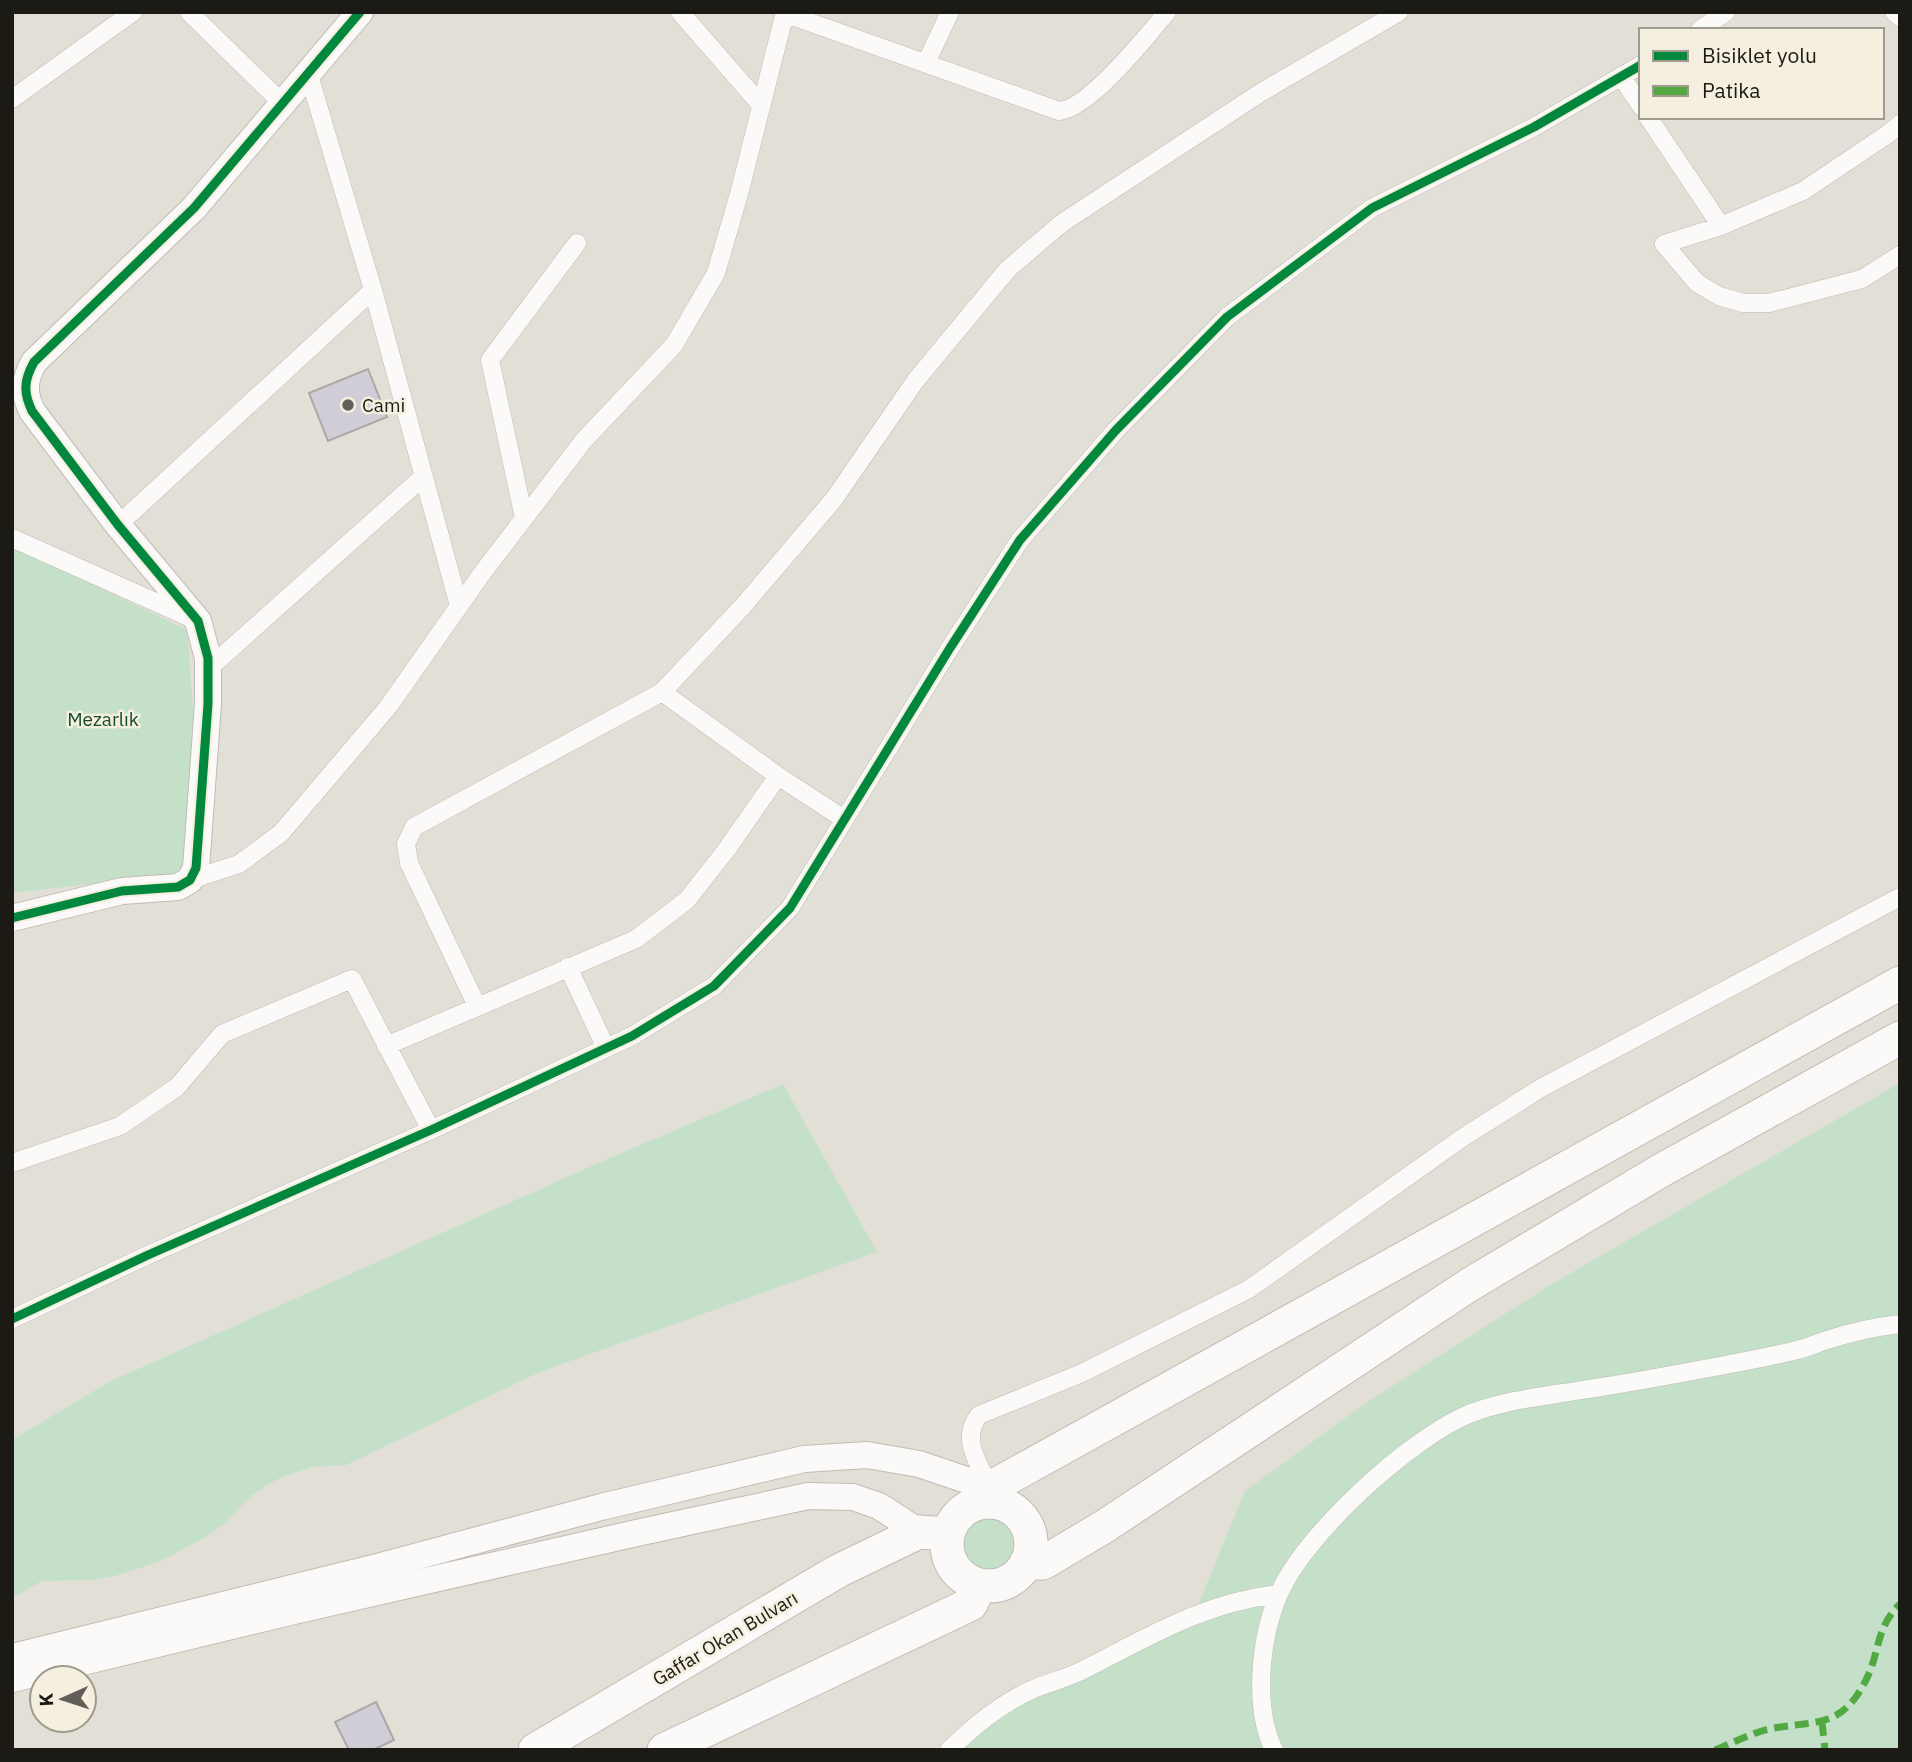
<svg xmlns="http://www.w3.org/2000/svg" width="1912" height="1762" viewBox="0 0 1912 1762" font-family="'IBM Plex Sans',sans-serif">
  <style>
    .green { fill: #c4e0c8 }
    .building { fill: #d1cdd7; stroke: #aaa8a7; stroke-width: 2 }
    .lines { fill: none; stroke-linecap: round; stroke-linejoin: round }
    .street-casing { stroke: #bfbcb5; stroke-width: 19 }
    .secondary-casing { stroke: #bfbcb5; stroke-width: 28 }
    .highway-casing { stroke: #bfbcb5; stroke-width: 35 }
    .street { stroke: #fbfaf9; stroke-width: 18 }
    .secondary { stroke: #fbfaf9; stroke-width: 26 }
    .highway { stroke: #fbfaf9; stroke-width: 33 }
    .quiet { stroke: #52a942; stroke-width: 7; stroke-dasharray: 14 7; stroke-linecap: butt }
    .cycleway-casing { stroke: #f4efde; stroke-width: 13 }
    .cycleway { stroke: #00873e; stroke-width: 9 }
    .poi-dot { fill: #615f58; stroke: #f4efde; stroke-width: 2.5 }
    .labels { text-anchor: middle; stroke-width: 5; stroke-linejoin: round; paint-order: stroke }
    .poi-label { font-size: 19px; fill: #1c1a14; stroke: #f4efde; text-anchor: start }
    .park-label { font-size: 19px; fill: #144d2e; stroke: #f4efde }
    .street-label { font-size: 19px; fill: #1c1a14; stroke: #f4efde }
  </style>
  <rect width="100%" height="100%" fill="#e2dfd6"/>
  <path class="green" d="M 12,545 L 187,630 L 194,721 L 185,862 L 176,874 L 12,893 Z
    M 1900,1083 L 1900,1750 L 939,1750 L 947,1740 L 1199,1603 L 1245,1491 L 1369,1401 L 1552,1284 Z
    M 783,1084 L 877,1252 L 542,1371 L 346,1465 L 313,1467 L 282,1477 L 267,1485 L 251,1496 L 224,1524 L 204,1538 L 161,1561 L 115,1576 L 91,1580 L 42,1581 L 12,1598 L 12,1440 L 111,1381 L 603,1161 Z
    M963 1544a26 26 0 1 1 52 0a26 26 0 1 1-52 0Z"/>
  <path class="building" d="M 368,369 L 387,417 L 328,441 L 309,393 Z
    M 376,1702 L 394,1740 L 373,1750 L 349,1750 L 335,1722 Z"/>
  <g class="lines">
    <g class="street-casing">
      <path id="street" d="M 189,12 L 282,103
        M 680,12 L 761,105
        M 1894,12 L 1900,17
        M 784,13 L 1059,111 C 1089,109 1147,36 1167,12
        M 1700,30 L 1726,12
        M 926,63 L 950,12
        M 308,72 L 373,290 L 459,606
        M 1621,76 L 1641,106
        M 12,99 L 133,12
        M 1648,117 L 1721,226
        M 1900,124 L 1888,134 L 1803,191 L 1721,226 L 1664,244 L 1697,283 L 1719,296 L 1743,303 L 1769,303 L 1862,279 L 1900,255
        M 524,518 L 490,360 L 577,243
        M 118,525 L 373,290
        M 12,538 L 191,618
        M 208,669 L 424,476
        M 662,692 L 778,776 L 844,819
        M 190,880 L 239,864 L 281,833 L 388,707 L 483,572 L 584,440 L 674,345 L 716,273 L 739,194 L 785,12
        M 568,967 L 606,1048
        M 477,1006 L 409,863 L 406,844 L 414,827 L 662,692 L 743,606 L 834,499 L 916,380 L 1008,269 L 1062,223 L 1260,93 L 1399,12
        M 386,1046 L 636,939 L 687,900 L 727,849 L 778,776
        M 12,1163 L 120,1126 L 177,1087 L 222,1034 L 352,979 L 431,1130
        M 12,1319 L 148,1255 L 431,1130 L 632,1036 L 714,986 L 790,908 L 950,648 L 1020,540 L 1116,430 L 1227,317 L 1372,208 L 1534,127 L 1641,65
        M 990,1488 C 979,1464 960,1439 979,1415 L 1082,1373 L 1249,1289 L 1462,1138 L 1541,1088 L 1900,897
        M 949,1750 C 974,1726 999,1705 1031,1690 C 1047,1683 1065,1679 1081,1671 C 1147,1638 1204,1602 1279,1594
        M 1274,1750 C 1253,1707 1260,1638 1279,1594 C 1304,1535 1409,1439 1469,1414 C 1508,1399 1547,1396 1588,1389 C 1630,1383 1672,1375 1714,1367 C 1741,1362 1770,1357 1797,1350 C 1807,1348 1817,1343 1827,1340 C 1851,1332 1875,1327 1900,1324"/>
    </g>
    <g class="secondary-casing">
      <path id="secondary" d="M 12,918 L 122,891 L 178,887 L 190,880 L 196,868 L 208,704 L 208,658 L 198,621 L 118,525 L 32,411 C 23,392 24,380 34,362 L 194,208 L 360,12
        M 12,1657 L 377,1567 L 601,1507 L 804,1459 L 867,1455 L 919,1464 L 990,1488
        M 12,1679 L 298,1610 L 641,1532 L 808,1496 L 853,1497 L 879,1506 L 919,1532"/>
    </g>
    <g class="highway-casing">
      <path id="highway" d="M947 1544a42 42 0 1 1 84 0a42 42 0 1 1-84 0Z
        M 992,1502 L 990,1488 L 1900,983
        M 1026,1563 L 1043,1563 L 1105,1526 L 1469,1285 L 1660,1171 L 1900,1038
        M 535,1750 L 838,1571 L 919,1532 L 948,1534
        M 664,1750 L 971,1604 L 980,1585"/>
    </g>
    <use href="#street" class="street"/>
    <use href="#secondary" class="secondary"/>
    <use href="#highway" class="highway"/>
    <path class="quiet" d="M 1822,1722 L 1825,1750
      M 1715,1750 C 1732,1743 1748,1735 1765,1730 C 1811,1719 1839,1732 1865,1682 C 1880,1654 1875,1628 1900,1604"/>
    <g class="cycleway-casing">
      <path id="cycleway" d="M 12,918 L 122,891 L 178,887 L 190,880 L 196,868 L 208,704 L 208,658 L 198,621 L 118,525 L 32,411 C 23,392 24,380 34,362 L 194,208 L 360,12
        M 12,1319 L 148,1255 L 431,1130 L 632,1036 L 714,986 L 790,908 L 950,648 L 1020,540 L 1116,430 L 1227,317 L 1372,208 L 1534,127 L 1641,65"/>
    </g>
    <use href="#cycleway" class="cycleway"/>
  </g>
  <circle class="poi-dot" cx="348" cy="405" r="7"/>
  <g class="labels">
    <g class="poi-label">
      <text x="362" y="412">Cami</text>
    </g>
    <g class="park-label">
      <text x="103" y="726">Mezarlık</text>
    </g>
    <g class="street-label">
      <text transform="translate(725 1638) rotate(-31)" y="7">Gaffar Okan Bulvarı</text>
    </g>
  </g>
  <rect width="1912" height="1762" fill="none" stroke="#1c1a14" stroke-width="28"/>
  <rect x="1639" y="28" width="245" height="91" fill="#f4efde" stroke="#9e9a8d" stroke-width="2"/>
  <rect x="1653" y="51" width="35" height="10" fill="#00873e" stroke="#9e9a8d" stroke-width="2"/>
  <text x="1702" y="63" font-size="21" fill="#1c1a14">Bisiklet yolu</text>
  <rect x="1653" y="86" width="35" height="10" fill="#52a942" stroke="#9e9a8d" stroke-width="2"/>
  <text x="1702" y="98" font-size="21" fill="#1c1a14">Patika</text>
  <g transform="translate(63 1699) rotate(267)"><circle r="33" fill="#f4efde" stroke="#9e9a8d" stroke-width="2"/>
  <path d="M0-5L12 26L0 18L-12 26Z" fill="#615f58"/>
  <text y="-10" font-size="19" font-weight="bold" text-anchor="middle" fill="#1c1a14">K</text>
  </g>
</svg>
